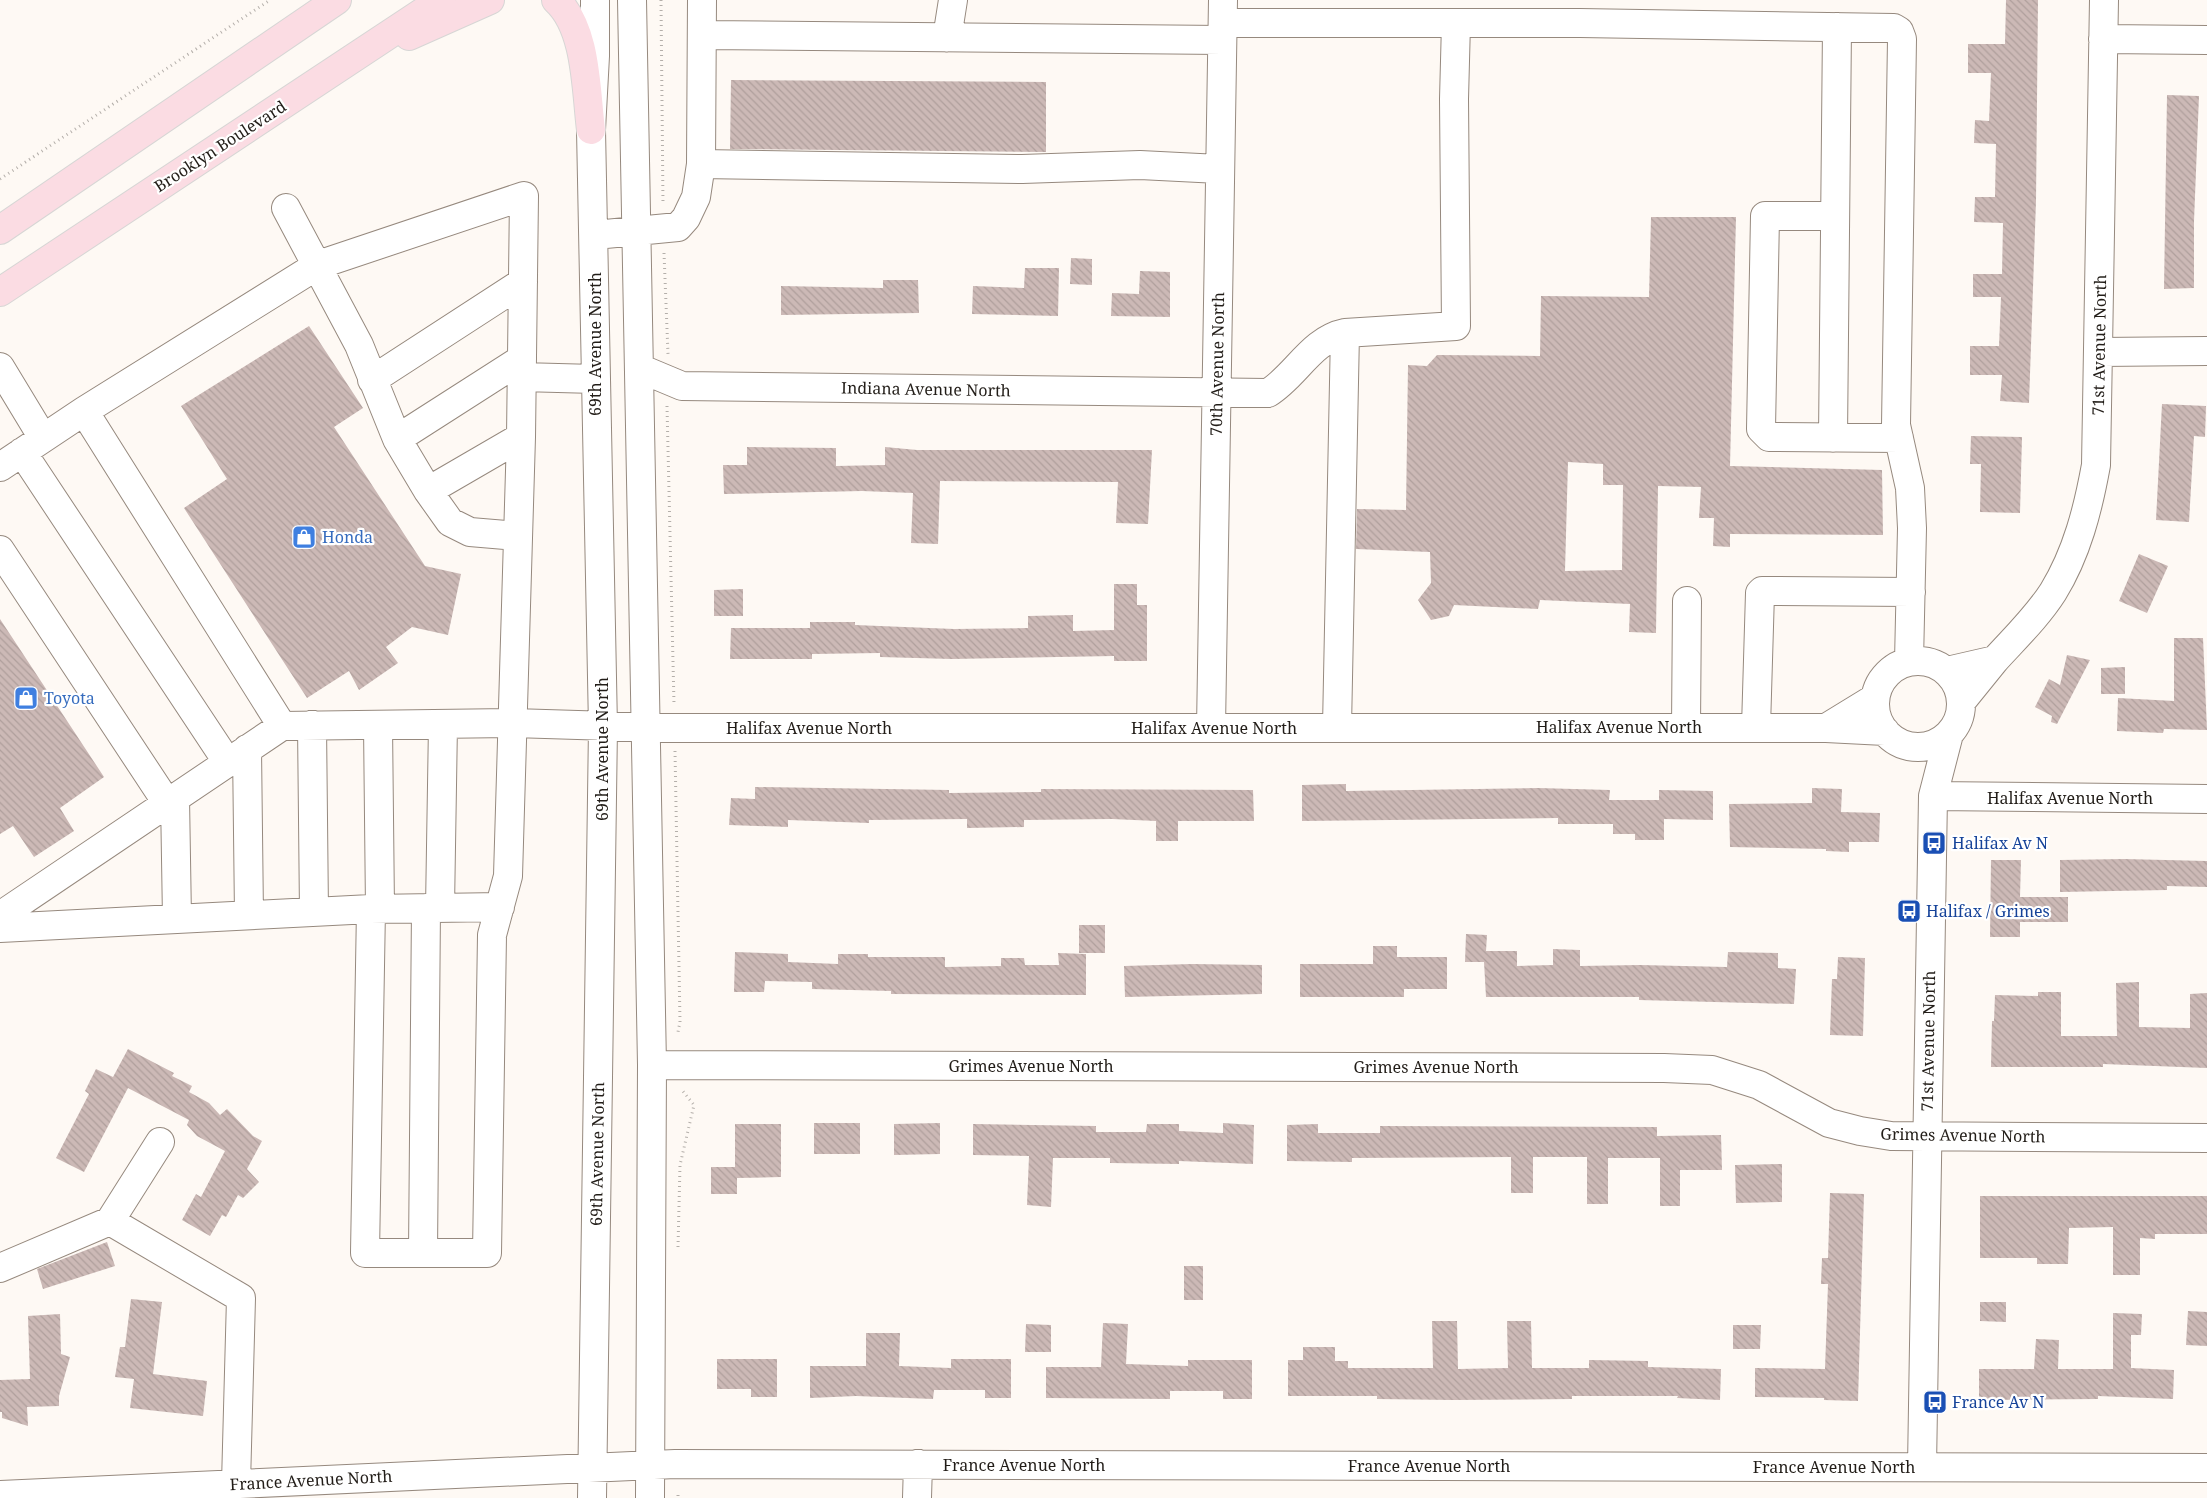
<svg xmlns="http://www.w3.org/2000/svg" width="2207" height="1498" viewBox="0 0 2207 1498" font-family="'Noto Serif',serif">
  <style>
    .building { fill: url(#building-back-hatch); fill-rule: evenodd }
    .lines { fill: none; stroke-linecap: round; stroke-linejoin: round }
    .minor-casing { stroke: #96897e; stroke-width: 30 }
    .major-casing { stroke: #d7d6d5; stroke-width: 30 }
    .path { stroke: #b4afaa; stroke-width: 3; stroke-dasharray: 1 4; stroke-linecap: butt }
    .minor { stroke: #fff; stroke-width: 28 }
    .major { stroke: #fbdce3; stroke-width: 28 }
    .labels { text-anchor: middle; stroke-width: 4.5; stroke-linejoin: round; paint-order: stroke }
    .street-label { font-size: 16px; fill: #221d18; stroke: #fff }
    .shop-label { font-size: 16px; fill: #366cbe; stroke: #fff; text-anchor: start }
    .transit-label { font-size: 16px; fill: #164399; stroke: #fff; text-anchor: start }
  </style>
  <defs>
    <pattern id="building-back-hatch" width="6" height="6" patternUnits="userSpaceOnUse" patternTransform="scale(1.25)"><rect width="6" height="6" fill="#ccb9b6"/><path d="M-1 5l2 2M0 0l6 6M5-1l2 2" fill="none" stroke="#af9f9c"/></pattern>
  </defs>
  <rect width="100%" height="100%" fill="#fef9f4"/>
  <path class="building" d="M 2006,0 L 2038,0 L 2036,201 L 2029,403 L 2000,401 L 2002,375 L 1970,375 L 1970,346 L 1999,346 L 2001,297 L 1973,297 L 1973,274 L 2002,274 L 2003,223 L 1974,222 L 1975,197 L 1995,197 L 1996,144 L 1974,143 L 1975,120 L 1989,121 L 1991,73 L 1968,73 L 1968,44 L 2005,44 Z
    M 731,80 L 1046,82 L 1046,152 L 730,149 Z
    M 2167,95 L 2199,96 L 2194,221 L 2194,288 L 2164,289 Z
    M 1651,217 L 1736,217 L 1730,466 L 1882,470 L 1883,535 L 1730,534 L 1730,547 L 1713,546 L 1714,518 L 1699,518 L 1701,487 L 1658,486 L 1656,633 L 1629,632 L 1630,604 L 1540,600 L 1538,609 L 1454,605 L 1449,616 L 1431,620 L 1418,600 L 1431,583 L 1430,552 L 1356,549 L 1357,509 L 1406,510 L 1408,365 L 1427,366 L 1437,355 L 1540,356 L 1541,296 L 1649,297 ZM 1568,462 L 1603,464 L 1603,485 L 1623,485 L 1622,570 L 1565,571 Z
    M 1071,258 L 1092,259 L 1092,285 L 1070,284 Z
    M 1025,268 L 1059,268 L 1058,316 L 972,314 L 973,286 L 1024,288 Z
    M 1140,271 L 1170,272 L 1170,317 L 1111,316 L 1112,293 L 1139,294 Z
    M 883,280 L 918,280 L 919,313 L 781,315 L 781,286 L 883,288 Z
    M 309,326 L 363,408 L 334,427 L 425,566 L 461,574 L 448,635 L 412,627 L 386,647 L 398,663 L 359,690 L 349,671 L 307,698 L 184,508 L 227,479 L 181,406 Z
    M 2162,404 L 2206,406 L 2205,437 L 2194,436 L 2189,522 L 2156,520 Z
    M 1971,436 L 2022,437 L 2020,513 L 1980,512 L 1981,464 L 1970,464 Z
    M 747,447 L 836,448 L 836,466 L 885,465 L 885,447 L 917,450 L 1152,450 L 1148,524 L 1116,523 L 1118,482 L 940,481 L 938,544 L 911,543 L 913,493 L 862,491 L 724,494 L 723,465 L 747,465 Z
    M 2139,554 L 2168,566 L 2147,613 L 2119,601 Z
    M 1114,584 L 1137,584 L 1137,605 L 1147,605 L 1147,661 L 1114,661 L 1114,656 L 952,659 L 880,657 L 880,653 L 812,654 L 812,659 L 730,659 L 731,628 L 810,628 L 810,622 L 855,622 L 855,625 L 954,629 L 1028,628 L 1028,616 L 1073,615 L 1073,631 L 1114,630 Z
    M 743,589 L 743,616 L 714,616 L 714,590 Z
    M 0,619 L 104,777 L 60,808 L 74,831 L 34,857 L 13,826 L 0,834 Z
    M 2174,638 L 2203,638 L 2207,730 L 2164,729 L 2163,733 L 2117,731 L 2118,698 L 2174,701 Z
    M 2067,655 L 2090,660 L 2057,724 L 2051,722 L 2052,716 L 2035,707 L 2049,679 L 2060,685 Z
    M 2125,667 L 2125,694 L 2101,694 L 2101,668 Z
    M 1346,784 L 1346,791 L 1538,788 L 1610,790 L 1609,800 L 1659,800 L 1659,790 L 1713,791 L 1713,820 L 1664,819 L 1664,840 L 1635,840 L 1635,834 L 1613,834 L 1613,824 L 1558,824 L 1558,818 L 1302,821 L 1302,785 Z
    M 755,787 L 949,790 L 949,793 L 1041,792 L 1041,789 L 1253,790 L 1254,821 L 1178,821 L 1178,841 L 1156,841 L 1156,821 L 1112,819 L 1024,820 L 1024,827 L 967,828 L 967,819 L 869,820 L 869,823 L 788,820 L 788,827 L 729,825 L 731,798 L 755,799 Z
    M 1812,788 L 1842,789 L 1841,812 L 1880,813 L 1879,842 L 1849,842 L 1849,852 L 1826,851 L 1826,849 L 1730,847 L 1729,804 L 1812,803 Z
    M 2124,859 L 2207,861 L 2207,887 L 2167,886 L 2167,890 L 2060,892 L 2060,860 Z
    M 1991,860 L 2021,860 L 2020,897 L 2068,897 L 2068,922 L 2020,922 L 2020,937 L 1990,937 Z
    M 1079,925 L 1105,925 L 1105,953 L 1079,953 Z
    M 1466,934 L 1487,935 L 1486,951 L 1517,951 L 1517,966 L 1553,965 L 1553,949 L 1580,950 L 1580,966 L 1640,965 L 1727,967 L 1728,952 L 1778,953 L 1778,968 L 1796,969 L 1794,1004 L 1639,1000 L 1639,997 L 1486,997 L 1484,962 L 1465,962 Z
    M 1373,946 L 1397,946 L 1397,957 L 1447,957 L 1447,989 L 1404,989 L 1404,997 L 1300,997 L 1300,964 L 1373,964 Z
    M 735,952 L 788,954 L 788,962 L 838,964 L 838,954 L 868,954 L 868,957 L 945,957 L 945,967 L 1001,966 L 1001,958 L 1024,958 L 1025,965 L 1059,965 L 1058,953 L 1086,954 L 1086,995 L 891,994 L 891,991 L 812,989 L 812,982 L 765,981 L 764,992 L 734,992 Z
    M 1838,957 L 1865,958 L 1863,1036 L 1830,1035 L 1832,979 L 1837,979 Z
    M 1192,964 L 1262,965 L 1262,994 L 1125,997 L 1124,966 Z
    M 2139,982 L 2139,1027 L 2190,1028 L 2190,994 L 2207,993 L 2207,1068 L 2103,1064 L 2103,1067 L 1991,1067 L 1992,1021 L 1994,1021 L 1995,995 L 2038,996 L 2038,992 L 2061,992 L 2061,1036 L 2117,1036 L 2116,983 Z
    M 128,1049 L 174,1073 L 172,1076 L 192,1086 L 189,1092 L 209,1103 L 220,1115 L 227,1109 L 253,1136 L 262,1141 L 247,1169 L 259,1182 L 243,1198 L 238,1195 L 226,1217 L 222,1215 L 210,1236 L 182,1220 L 196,1194 L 201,1197 L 225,1151 L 197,1136 L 187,1125 L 189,1120 L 128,1088 L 84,1172 L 56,1158 L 89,1094 L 85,1091 L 96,1069 L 113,1077 Z
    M 814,1123 L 860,1123 L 860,1154 L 814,1154 Z
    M 940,1123 L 940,1154 L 894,1155 L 894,1124 Z
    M 1223,1123 L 1254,1125 L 1253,1164 L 1179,1161 L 1179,1164 L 1110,1163 L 1110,1158 L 1053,1158 L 1051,1207 L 1027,1205 L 1029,1156 L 973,1155 L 973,1124 L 1096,1126 L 1096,1132 L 1146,1132 L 1147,1124 L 1179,1124 L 1179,1131 L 1223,1133 Z
    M 735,1124 L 781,1124 L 781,1177 L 737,1178 L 737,1194 L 711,1194 L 711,1167 L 735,1167 Z
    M 1318,1124 L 1318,1133 L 1380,1133 L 1380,1126 L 1657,1127 L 1657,1136 L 1721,1135 L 1722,1170 L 1680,1170 L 1680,1206 L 1660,1206 L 1660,1158 L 1608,1158 L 1608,1204 L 1587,1204 L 1587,1157 L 1533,1157 L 1533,1193 L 1511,1193 L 1511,1157 L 1352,1158 L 1352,1162 L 1287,1161 L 1287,1125 Z
    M 1782,1164 L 1782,1202 L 1736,1203 L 1735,1165 Z
    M 1830,1193 L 1864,1194 L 1858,1401 L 1824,1400 L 1824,1398 L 1755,1397 L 1755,1368 L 1825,1369 L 1828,1284 L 1821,1284 L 1822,1258 L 1828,1258 Z
    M 1980,1196 L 2207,1196 L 2207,1234 L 2155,1234 L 2155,1239 L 2140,1238 L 2140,1275 L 2113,1275 L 2113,1227 L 2069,1228 L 2068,1264 L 2037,1264 L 2037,1258 L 1980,1258 Z
    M 107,1242 L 115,1266 L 43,1289 L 37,1269 Z
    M 1184,1266 L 1203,1266 L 1203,1300 L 1184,1300 Z
    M 131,1299 L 162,1302 L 153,1374 L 207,1381 L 203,1416 L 130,1408 L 134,1379 L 115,1377 L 120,1347 L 125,1347 Z
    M 1980,1302 L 2006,1302 L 2006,1322 L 1980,1321 Z
    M 2188,1311 L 2207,1312 L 2207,1346 L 2186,1345 Z
    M 2113,1313 L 2142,1314 L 2141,1335 L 2131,1335 L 2131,1368 L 2174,1370 L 2173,1399 L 2098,1396 L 2098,1399 L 1979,1400 L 1979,1369 L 2034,1369 L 2036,1339 L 2059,1340 L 2058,1369 L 2113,1369 Z
    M 60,1314 L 61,1354 L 70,1357 L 59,1396 L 59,1406 L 27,1407 L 28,1426 L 2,1418 L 2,1412 L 0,1412 L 0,1380 L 30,1379 L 28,1316 Z
    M 1432,1321 L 1457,1321 L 1458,1369 L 1508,1368 L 1507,1321 L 1531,1321 L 1532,1368 L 1589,1368 L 1589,1360 L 1648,1361 L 1648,1367 L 1721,1369 L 1720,1400 L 1677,1398 L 1678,1396 L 1572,1396 L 1572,1399 L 1452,1400 L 1377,1399 L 1377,1396 L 1288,1396 L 1288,1360 L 1303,1360 L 1303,1347 L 1335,1347 L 1335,1361 L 1348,1361 L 1348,1368 L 1433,1368 Z
    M 1103,1323 L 1128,1324 L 1126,1364 L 1188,1366 L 1188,1360 L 1252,1360 L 1252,1399 L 1223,1399 L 1223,1391 L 1170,1391 L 1170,1399 L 1046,1398 L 1046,1367 L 1101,1367 Z
    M 1026,1324 L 1051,1325 L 1051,1352 L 1025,1352 Z
    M 1733,1325 L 1761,1325 L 1760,1349 L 1733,1349 Z
    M 866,1333 L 900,1333 L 899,1366 L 951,1368 L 951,1359 L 1011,1359 L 1011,1398 L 985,1398 L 985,1390 L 934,1390 L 933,1399 L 856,1396 L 810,1398 L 810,1366 L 866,1366 Z
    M 717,1359 L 777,1359 L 777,1397 L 751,1397 L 751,1389 L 717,1389 Z"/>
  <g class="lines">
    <g class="minor-casing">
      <path id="minor" d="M 632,0 L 652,1065 L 650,1498
        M 1223,23 L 1580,23 L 1894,28 L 1899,31 L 1902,39 L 1896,425 L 1910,488 L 1912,528 L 1909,661
        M 702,35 L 1222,40
        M 947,38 L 953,0
        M 2103,39 L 2207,40
        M 701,164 L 1022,169 L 1140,165 L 1219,169
        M 286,208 L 359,345 L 397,439 L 428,491 L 450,522 L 470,532 L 518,536
        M 1835,216 L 1765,216 L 1761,429 L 1769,437 L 1899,438
        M 595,235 L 678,227 L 686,218 L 696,197 L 701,164 L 702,0
        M 2099,352 L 2207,351
        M 0,367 L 43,438
        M 639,368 L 682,386 L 1268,393 C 1296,376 1311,340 1345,333
        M 521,377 L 595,379
        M 372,380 L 523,282
        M 84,411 L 282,726 L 513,723 L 675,728 L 1826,728
        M 1833,438 L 1837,27
        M 397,439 L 522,359
        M 22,452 L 228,763
        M 0,467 L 84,411 L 318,265 L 524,196 L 521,437 L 508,876 L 492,935 L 487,1253 L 365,1253 L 371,909 L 0,928
        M 428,491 L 521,437
        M 0,550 L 167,803
        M 1995,660 C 2015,638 2037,617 2053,592 C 2077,553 2088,509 2096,465 L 2104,0
        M1875 704a43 43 0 1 1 86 0a43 43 0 1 1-86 0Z
        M 1947,671 L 1995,660 L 1961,702
        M 1875,698 L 1826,728 L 1885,731
        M 312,725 L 314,912
        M 378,725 L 380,909
        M 1337,727 L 1345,333 L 1456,326 L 1454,99 L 1456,23
        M 1686,727 L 1687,601
        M 1756,727 L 1760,593 L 1762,591 L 1911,592
        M 1211,728 L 1223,0
        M 247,749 L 249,915
        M 1933,796 L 2207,799
        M 175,798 L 177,919
        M 440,908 L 443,724
        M 371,909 L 500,907
        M 0,916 L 282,726
        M 652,1065 L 1664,1068 L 1712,1070 L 1759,1085 L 1829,1123 L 1860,1131 L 1891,1136 L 2207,1138
        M 110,1221 L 241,1298 L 236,1483
        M 423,1253 L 426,908
        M 0,1268 L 110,1221 L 160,1142
        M 1922,1467 L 1933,796 L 1949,734
        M 0,1495 L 675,1464 L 2207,1468
        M 592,1498 L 603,727 L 591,130 L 595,56 L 595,0
        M 917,1498 L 918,1464"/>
    </g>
    <g class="major-casing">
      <path id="major" d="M 556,0 C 587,28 586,90 591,130
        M 409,36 L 490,0
        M 0,230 L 337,0
        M 0,292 L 441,0"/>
    </g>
    <path class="path" d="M 661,0 L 663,204
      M 0,179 L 270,0
      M 664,253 L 668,354
      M 667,406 L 674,704
      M 675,751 L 680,1022 L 678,1032
      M 678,1247 L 680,1165 L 694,1105 L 682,1090
      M 678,1495 L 678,1498"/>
    <use href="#minor" class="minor"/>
    <use href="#major" class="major"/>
  </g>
  <defs>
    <g id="shop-square" transform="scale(1.25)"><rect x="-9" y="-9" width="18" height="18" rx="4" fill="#3f7fe0" stroke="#fff"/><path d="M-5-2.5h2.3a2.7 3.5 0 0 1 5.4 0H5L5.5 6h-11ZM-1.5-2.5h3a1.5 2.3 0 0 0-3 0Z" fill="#fff"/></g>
    <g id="bus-square" transform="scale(1.25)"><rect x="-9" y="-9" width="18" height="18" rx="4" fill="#1a4fb4" stroke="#fff"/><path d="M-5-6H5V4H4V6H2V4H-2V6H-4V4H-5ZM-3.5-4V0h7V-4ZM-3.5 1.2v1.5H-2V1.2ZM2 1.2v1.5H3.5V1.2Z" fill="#fff"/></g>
  </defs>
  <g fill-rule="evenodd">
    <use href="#shop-square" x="304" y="537"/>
    <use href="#shop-square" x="26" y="698"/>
    <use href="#bus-square" x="1934" y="843"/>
    <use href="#bus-square" x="1909" y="911"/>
    <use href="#bus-square" x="1935" y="1402"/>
  </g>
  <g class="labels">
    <g class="street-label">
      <text transform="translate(220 146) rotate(-33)" y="6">Brooklyn Boulevard</text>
      <text transform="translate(595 344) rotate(-90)" y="6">69th Avenue North</text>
      <text transform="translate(2099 345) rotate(-89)" y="6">71st Avenue North</text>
      <text transform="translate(1217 364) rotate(-89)" y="6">70th Avenue North</text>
      <text transform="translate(926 389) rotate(1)" y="6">Indiana Avenue North</text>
      <text x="1619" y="733">Halifax Avenue North</text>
      <text x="809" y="734">Halifax Avenue North</text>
      <text x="1214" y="734">Halifax Avenue North</text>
      <text transform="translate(602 749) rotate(-90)" y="6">69th Avenue North</text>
      <text x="2070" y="804">Halifax Avenue North</text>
      <text transform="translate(1928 1041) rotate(-89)" y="6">71st Avenue North</text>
      <text x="1031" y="1072">Grimes Avenue North</text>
      <text x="1436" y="1073">Grimes Avenue North</text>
      <text transform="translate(1963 1135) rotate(1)" y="6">Grimes Avenue North</text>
      <text transform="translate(597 1154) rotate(-89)" y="6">69th Avenue North</text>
      <text x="1024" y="1471">France Avenue North</text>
      <text x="1429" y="1472">France Avenue North</text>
      <text x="1834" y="1473">France Avenue North</text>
      <text transform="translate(311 1480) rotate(-3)" y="6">France Avenue North</text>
    </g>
    <g class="shop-label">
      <text x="322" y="543">Honda</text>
      <text x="44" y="704">Toyota</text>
    </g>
    <g class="transit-label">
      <text x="1952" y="849">Halifax Av N</text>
      <text x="1926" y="917">Halifax / Grimes</text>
      <text x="1952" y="1408">France Av N</text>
    </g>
  </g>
</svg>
